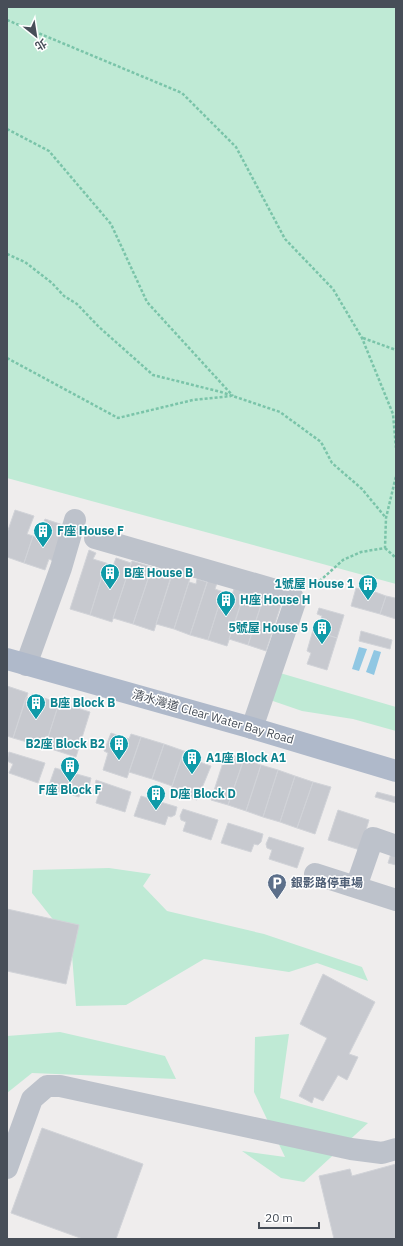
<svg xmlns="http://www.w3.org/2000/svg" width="403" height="1246" viewBox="0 0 403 1246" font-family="'IBM Plex Sans','Noto Sans TC',sans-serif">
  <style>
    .green { fill: #bfead5 }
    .water { fill: #90c7e3 }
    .building { fill: #c7c9cf; stroke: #d1d3d8 }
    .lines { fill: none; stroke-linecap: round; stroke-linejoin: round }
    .path { stroke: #7ac4a9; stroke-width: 2.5; stroke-dasharray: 3 2; stroke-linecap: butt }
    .minor { stroke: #bdc2cb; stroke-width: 22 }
    .major { stroke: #afb9ca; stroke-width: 22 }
    .labels { text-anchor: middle; stroke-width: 3; stroke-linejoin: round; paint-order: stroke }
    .culture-label { font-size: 12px; font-weight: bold; fill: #0d838f; stroke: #fff; text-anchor: start }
    .street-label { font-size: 12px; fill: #474e58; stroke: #fff }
    .service-label { font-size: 12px; font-weight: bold; fill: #4e5e75; stroke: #fff; text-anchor: start }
  </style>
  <rect width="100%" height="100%" fill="#efeded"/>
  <path class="green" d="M 7,7 L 396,7 L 396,584 L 7,478 Z
    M 280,673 L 396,707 L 396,731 L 353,719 L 302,711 L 270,700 Z
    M 109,868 L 151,874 L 143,886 L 167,911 L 264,934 L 362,967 L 368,981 L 317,963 L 289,972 L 204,959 L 126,1005 L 76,1006 L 71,942 L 32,893 L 33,870 Z
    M 60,1032 L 165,1056 L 176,1079 L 32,1073 L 7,1093 L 7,1036 Z
    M 289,1034 L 280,1098 L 368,1123 L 304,1182 L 281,1178 L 242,1151 L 285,1157 L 254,1092 L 255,1037 Z"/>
  <path class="water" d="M 359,647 L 367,649 L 359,671 L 352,669 Z
    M 374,650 L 381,652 L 374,675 L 366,672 Z"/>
  <path class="building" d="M 15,510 L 34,516 L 27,534 L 33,536 L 24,563 L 7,557 L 7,533 Z
    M 45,519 L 66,526 L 53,561 L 49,559 L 45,570 L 24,563 L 33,536 L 38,538 Z
    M 89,550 L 96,553 L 93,559 L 106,563 L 90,615 L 70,609 Z
    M 116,558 L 131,563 L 112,622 L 90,615 L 106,563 L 113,566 Z
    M 132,561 L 152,567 L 133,624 L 113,618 Z
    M 152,567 L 172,573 L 154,631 L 133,624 Z
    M 174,569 L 191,575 L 174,629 L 156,624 Z
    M 197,579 L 207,582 L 190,635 L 174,629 L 189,582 L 196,584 Z
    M 208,580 L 217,583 L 215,589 L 223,592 L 208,640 L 190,635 Z
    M 356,588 L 363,590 L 364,588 L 386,596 L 380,614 L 351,606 Z
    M 234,589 L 245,592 L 227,646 L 208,640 L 223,592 L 232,595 Z
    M 245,590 L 264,596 L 248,645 L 229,639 Z
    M 264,596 L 282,602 L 266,651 L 248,645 Z
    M 386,596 L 395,598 L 396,597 L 396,619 L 380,614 Z
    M 319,608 L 344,615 L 337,638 L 317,632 L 322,616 L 317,614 Z
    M 313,630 L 337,638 L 327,670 L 307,664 L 311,653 L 307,651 Z
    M 361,631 L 392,640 L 390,649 L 359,641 Z
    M 7,686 L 28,693 L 13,738 L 7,736 Z
    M 32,694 L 59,703 L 45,747 L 13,738 L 26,697 L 31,698 Z
    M 64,704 L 90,712 L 76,757 L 45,747 L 58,706 L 62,708 Z
    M 111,733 L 129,739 L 131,734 L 141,737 L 127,778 L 103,770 L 108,753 L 104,751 Z
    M 141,737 L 164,744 L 152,779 L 129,772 Z
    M 164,744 L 184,751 L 172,786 L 152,779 Z
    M 184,751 L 195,755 L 194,760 L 211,766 L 197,800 L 170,792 Z
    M 9,752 L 45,763 L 38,783 L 9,773 L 13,764 L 7,761 Z
    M 226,753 L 244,759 L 228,805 L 211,800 Z
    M 244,759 L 261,765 L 246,811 L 228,805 Z
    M 261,765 L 278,770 L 263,817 L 246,811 Z
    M 55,768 L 91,778 L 89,787 L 85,789 L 81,788 L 79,797 L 48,788 Z
    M 278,770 L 295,776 L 280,822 L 263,817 Z
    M 295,776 L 313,782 L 297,828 L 280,822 Z
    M 96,780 L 131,792 L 125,812 L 96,803 L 99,793 L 94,791 Z
    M 313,782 L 331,787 L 315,834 L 297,828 Z
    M 377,792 L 396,797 L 396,803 L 375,797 Z
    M 141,796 L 177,807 L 175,815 L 171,817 L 168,816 L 165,825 L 134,816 Z
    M 183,809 L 218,820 L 211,840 L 183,831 L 186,822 L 181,820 L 180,816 Z
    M 338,810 L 369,820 L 360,850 L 328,840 Z
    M 228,823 L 263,834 L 261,842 L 258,845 L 254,844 L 251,852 L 221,843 Z
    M 269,837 L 304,848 L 297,868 L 269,859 L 272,850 L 267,848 L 266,844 Z
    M 396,838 L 396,865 L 388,863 Z
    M 7,909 L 79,925 L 66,984 L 7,971 Z
    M 323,974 L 375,1002 L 349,1054 L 358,1057 L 347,1080 L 338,1075 L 323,1101 L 314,1097 L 312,1103 L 299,1096 L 327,1038 L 300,1024 Z
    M 42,1128 L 143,1164 L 116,1239 L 83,1239 L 11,1213 Z
    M 396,1164 L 396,1239 L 334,1239 L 319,1176 L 350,1169 L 352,1176 Z"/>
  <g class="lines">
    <path class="path" d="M 7,20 L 182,93 L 236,147 L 285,239 L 333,289 L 362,338 L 393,414 L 396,448
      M 7,129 L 49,151 L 111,224 L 147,302 L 233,396
      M 7,254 L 25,262 L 52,283 L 64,296 L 77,304 L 99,327 L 153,375 L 221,392 L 280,412 L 321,442 L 332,463 L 362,489 L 386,518
      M 363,338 L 396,350
      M 7,358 L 118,418 L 193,400 L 231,396
      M 385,548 L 396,558
      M 312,588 L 343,560 L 361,552 L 385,548 L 386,518 L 396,476"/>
    <path class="minor" d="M 95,538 L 286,593 L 292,596 L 295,602 L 252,728
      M 26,665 L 61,568 L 75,520
      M 315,874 L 396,900
      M 356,887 L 373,838 L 396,846
      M 7,1168 L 32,1099 L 47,1086 L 60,1086 L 351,1149 L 382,1153 L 396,1149"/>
    <path class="major" d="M 7,659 L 252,728 L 396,771"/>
  </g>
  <defs>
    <g id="building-pin" transform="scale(1)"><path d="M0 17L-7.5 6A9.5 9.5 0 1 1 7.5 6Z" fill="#0f9aa8" stroke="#fff"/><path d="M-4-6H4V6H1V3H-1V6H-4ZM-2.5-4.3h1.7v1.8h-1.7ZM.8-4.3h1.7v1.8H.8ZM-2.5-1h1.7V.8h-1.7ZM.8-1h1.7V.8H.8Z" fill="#fff"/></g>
    <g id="parking-pin" transform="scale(1)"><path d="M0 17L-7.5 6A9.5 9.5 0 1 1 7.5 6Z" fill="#5c6f8a" stroke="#fff"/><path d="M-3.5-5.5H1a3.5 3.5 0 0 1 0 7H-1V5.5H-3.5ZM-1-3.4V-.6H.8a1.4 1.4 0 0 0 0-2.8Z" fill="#fff"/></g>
  </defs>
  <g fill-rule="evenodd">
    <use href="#building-pin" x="43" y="531"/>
    <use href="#building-pin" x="110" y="573"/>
    <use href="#building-pin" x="368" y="584"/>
    <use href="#building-pin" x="226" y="600"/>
    <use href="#building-pin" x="322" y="628"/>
    <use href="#building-pin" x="36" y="703"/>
    <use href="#building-pin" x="119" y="744"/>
    <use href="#building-pin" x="192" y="758"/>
    <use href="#building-pin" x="70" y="766"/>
    <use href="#building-pin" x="156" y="794"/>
    <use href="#parking-pin" x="277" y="883"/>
  </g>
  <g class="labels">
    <g class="culture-label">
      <text x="57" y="535">F座 House F</text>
      <text x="124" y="577">B座 House B</text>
      <text x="354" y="588" text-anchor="end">1號屋 House 1</text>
      <text x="240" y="604">H座 House H</text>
      <text x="308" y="632" text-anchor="end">5號屋 House 5</text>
      <text x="50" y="707">B座 Block B</text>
      <text x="105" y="748" text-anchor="end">B2座 Block B2</text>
      <text x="206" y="762">A1座 Block A1</text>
      <text x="70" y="794" text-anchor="middle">F座 Block F</text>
      <text x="170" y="798">D座 Block D</text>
    </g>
    <g class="street-label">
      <text transform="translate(213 717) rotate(16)" y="4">清水灣道 Clear Water Bay Road</text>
    </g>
    <g class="service-label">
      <text x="291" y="887">銀影路停車場</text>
    </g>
  </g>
  <rect width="403" height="1246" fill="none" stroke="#474e58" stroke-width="16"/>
  <g transform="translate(36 36) rotate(150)" stroke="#ffffff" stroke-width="3" paint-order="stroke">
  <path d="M0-3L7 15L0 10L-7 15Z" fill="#474e58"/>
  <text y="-6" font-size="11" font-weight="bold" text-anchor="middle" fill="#474e58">北</text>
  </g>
  <path d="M259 1222v6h60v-6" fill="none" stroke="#474e58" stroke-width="2"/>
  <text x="265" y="1222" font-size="12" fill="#474e58" stroke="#ffffff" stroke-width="3" paint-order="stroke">20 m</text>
</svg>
